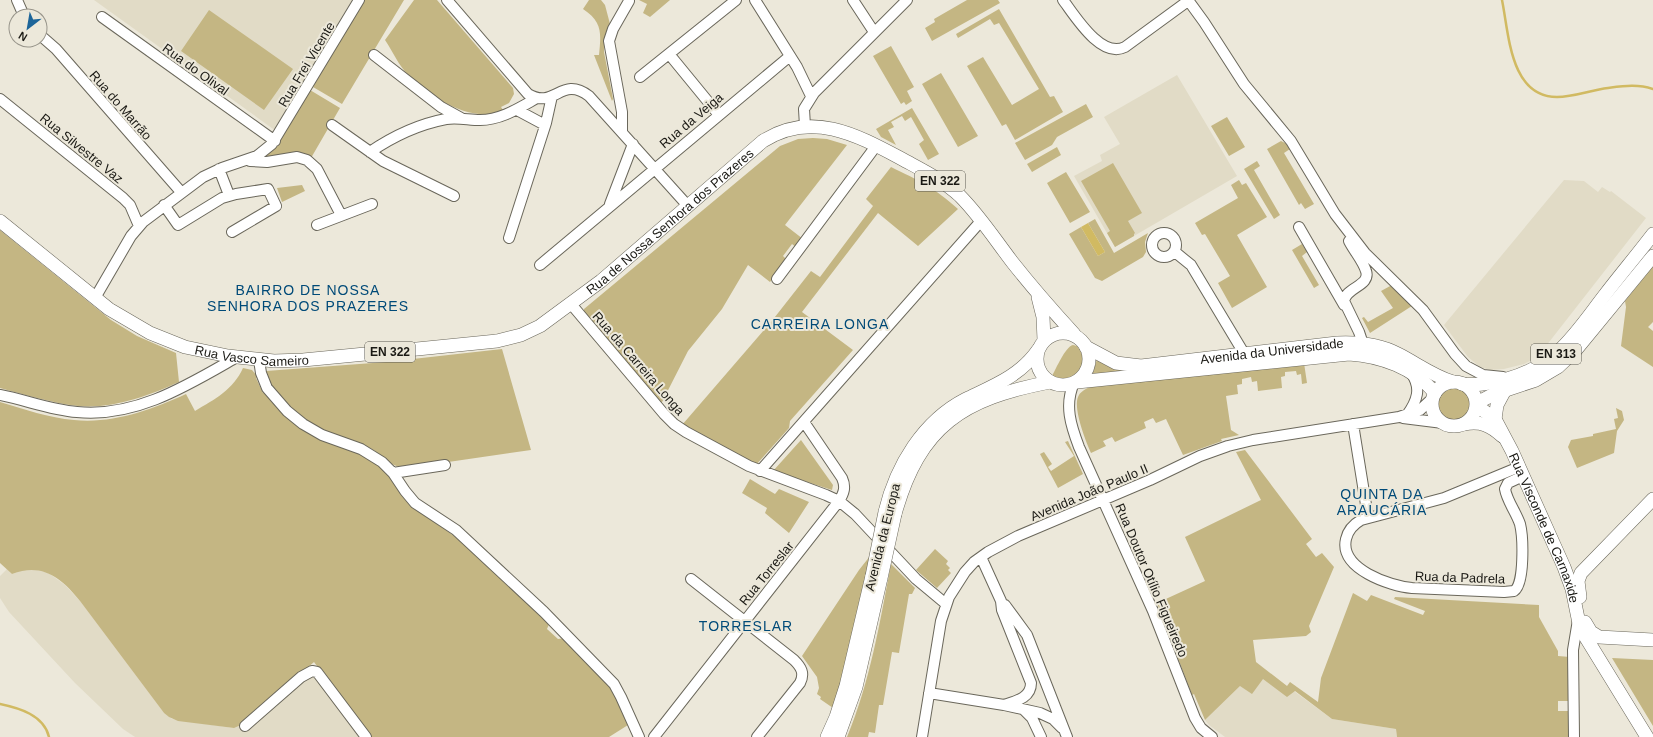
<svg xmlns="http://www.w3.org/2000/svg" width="1653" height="737" viewBox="0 0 1653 737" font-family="Arial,sans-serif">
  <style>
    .built { fill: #e1dbc6 }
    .green { fill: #c4b683 }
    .water { fill: #d1ba62 }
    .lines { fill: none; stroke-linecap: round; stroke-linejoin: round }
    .stream { stroke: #d1ba62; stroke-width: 2.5 }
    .minor-casing { stroke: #6a675b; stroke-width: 12 }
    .major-casing { stroke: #6a675b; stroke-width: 14 }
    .minor { stroke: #fff; stroke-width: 10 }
    .major { stroke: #fff; stroke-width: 13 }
    .major-bridge-casing { stroke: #6a675b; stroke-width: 14; stroke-linecap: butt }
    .major-bridge { stroke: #fff; stroke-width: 13 }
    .labels { text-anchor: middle; stroke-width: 4; stroke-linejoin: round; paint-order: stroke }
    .shield { fill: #ece8da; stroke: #59574f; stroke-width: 1 }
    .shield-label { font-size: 12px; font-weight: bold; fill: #1a1914 }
    .street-label { font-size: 13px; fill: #1a1914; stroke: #ece8da }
    .neighbourhood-label { font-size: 14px; letter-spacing: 1px; fill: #004a78; stroke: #ece8da }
  </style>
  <rect width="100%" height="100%" fill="#ece8da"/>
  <path class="built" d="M 94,0 L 352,0 L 276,131 Z
    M 1177,75 L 1237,176 L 1115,247 L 1074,176 L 1102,161 L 1100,155 L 1120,144 L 1104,117 Z
    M 1564,180 L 1584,181 L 1598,192 L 1602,187 L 1610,192 L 1611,191 L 1646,218 L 1546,346 L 1542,355 L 1524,364 L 1504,369 L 1490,370 L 1480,367 L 1468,357 L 1444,325 Z
    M 7,569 L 12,574 L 26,569 L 40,570 L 50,574 L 65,585 L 80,601 L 164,713 L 172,719 L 233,728 L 308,674 L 315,674 L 362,737 L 135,737 L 123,729 L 75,683 L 9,612 L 0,598 L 0,576 Z
    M 1264,669 L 1332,719 L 1396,729 L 1397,737 L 1225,737 L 1209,725 L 1205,720 L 1240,686 Z"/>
  <path class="green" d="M 363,0 L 404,0 L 342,104 L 313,87 Z
    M 414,0 L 437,0 L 513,88 L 514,94 L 509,103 L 501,107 L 503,110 C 474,125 429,97 409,76 C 399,66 393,52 385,40 Z
    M 589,0 L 601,0 L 605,5 L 610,24 L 604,42 L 604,52 L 613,99 L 612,101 L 594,55 L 599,55 C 601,34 603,22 583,9 Z
    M 639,0 L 670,0 L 650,17 L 643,13 L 647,4 Z
    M 967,0 L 998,0 L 1000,3 L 932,41 L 925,28 L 935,22 L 934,19 Z
    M 999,9 L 1050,97 L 1054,96 L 1063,112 L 1015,140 L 1006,124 L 1002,126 L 967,66 L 983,57 L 1012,105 L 1039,89 L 999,23 L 994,25 L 990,19 L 958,38 L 956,34 Z
    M 209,10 L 293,69 L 264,110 L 181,51 Z
    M 891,46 L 914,87 L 907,91 L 912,101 L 906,105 L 904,102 L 901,104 L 873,56 Z
    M 941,73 L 978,136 L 958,147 L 922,84 Z
    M 310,90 L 340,108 L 311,158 L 302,153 L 268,158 L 266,154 L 280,140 Z
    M 1086,104 L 1093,117 L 1057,137 L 1052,145 L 1025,160 L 1015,143 Z
    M 912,108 L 939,154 L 928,160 L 919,144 L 924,140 L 911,117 L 905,121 L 902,116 L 891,122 L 894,127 L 888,130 L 896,145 L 881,137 L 876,129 Z
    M 1227,117 L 1245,147 L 1229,156 L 1211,126 Z
    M 813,138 L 827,139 L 847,145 L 785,225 L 803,239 L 797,248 L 792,244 L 783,256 L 787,260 L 770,282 L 748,265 L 722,309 L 688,351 L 660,406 L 584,313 L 584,309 L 780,146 L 798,139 Z
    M 1281,141 L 1287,144 L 1290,149 L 1284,153 L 1314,204 L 1305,209 L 1301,203 L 1299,205 L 1267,149 Z
    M 1057,147 L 1061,155 L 1032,172 L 1027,164 Z
    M 1257,161 L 1260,166 L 1254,170 L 1280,215 L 1274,219 L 1244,169 Z
    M 1113,163 L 1142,213 L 1128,221 L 1135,233 L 1134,234 L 1134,236 L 1115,247 L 1107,233 L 1110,231 L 1081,181 Z
    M 891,167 C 918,180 935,188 958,209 L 918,246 L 878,213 L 802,312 L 853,350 L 790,421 L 789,428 L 756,465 L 682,425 L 771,322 L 811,271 L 820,277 L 873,206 L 866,199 Z
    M 1066,172 L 1090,212 L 1070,223 L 1047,183 Z
    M 1239,180 L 1242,185 L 1246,183 L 1267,217 L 1237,235 L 1267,287 L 1232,308 L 1218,283 L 1230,276 L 1205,234 L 1202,235 L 1195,223 L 1238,198 L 1231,185 Z
    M 302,185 L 305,191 L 282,202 L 277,188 Z
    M 1095,219 L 1114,253 L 1148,233 L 1145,242 L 1146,252 L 1143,257 L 1102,281 L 1095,278 L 1069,234 L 1081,227 L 1098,256 L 1105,252 L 1088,223 Z
    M 0,230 L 111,320 L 137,336 L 176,353 L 179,382 C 148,396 113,409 78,406 C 52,403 26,395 0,388 Z
    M 1302,244 L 1307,252 L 1302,256 L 1319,285 L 1314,288 L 1292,250 Z
    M 1653,266 L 1653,322 L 1648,327 L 1653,331 L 1653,367 L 1621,346 L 1626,307 L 1625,301 Z
    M 1392,285 L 1415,304 L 1370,333 L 1362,318 L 1364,317 L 1368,322 L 1393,308 L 1381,291 Z
    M 1073,345 L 1077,346 C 1093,365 1074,385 1052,376 C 1056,369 1065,347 1073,345 Z
    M 502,349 L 531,450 L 407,468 C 388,467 385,456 370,448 C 357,441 343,440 330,434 C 303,421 273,402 266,371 L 386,362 Z
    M 1097,359 L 1121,370 L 1125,371 L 1092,376 Z
    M 1304,363 L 1307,383 L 1302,384 L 1301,374 L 1297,375 L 1296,371 L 1285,372 L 1285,376 L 1281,377 L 1282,388 L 1258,391 L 1257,381 L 1252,382 L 1251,377 L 1242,379 L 1242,384 L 1237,385 L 1238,394 L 1226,396 L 1231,430 L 1239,435 L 1221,439 L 1222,441 L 1183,455 L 1166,419 L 1156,423 L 1153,418 L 1144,422 L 1146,428 L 1115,442 L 1112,437 L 1103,441 L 1106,446 L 1091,453 C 1086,442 1073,409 1078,397 C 1080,392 1085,389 1090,387 Z
    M 243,368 L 252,370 L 258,377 L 256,378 L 263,393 L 267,391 L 301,427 L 310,434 L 322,440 L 350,449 L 377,463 L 388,475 L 404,498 L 471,549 L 550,622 L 547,629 L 558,639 L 565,638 L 614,691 L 628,725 L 609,737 L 370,737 L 314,662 L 243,724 L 234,728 L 178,721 L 169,717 L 164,713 L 80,601 C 62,578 42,562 12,574 L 0,563 L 0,402 C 24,409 49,418 74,420 C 113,424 150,410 186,394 L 195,411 C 215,399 233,390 243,368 Z
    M 1454,388 C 1493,392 1455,442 1440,411 C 1434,400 1443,390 1454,388 Z
    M 1616,408 L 1622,411 L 1624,420 L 1617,431 L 1614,453 L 1577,468 L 1568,447 L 1571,440 L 1593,436 L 1593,434 L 1616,429 L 1614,419 L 1618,418 Z
    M 801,440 L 833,485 L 832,490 L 773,471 Z
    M 1068,441 L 1083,474 L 1058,488 L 1040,454 L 1044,452 L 1052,464 L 1048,467 L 1051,471 L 1074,456 L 1065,442 Z
    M 1245,450 L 1312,539 L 1306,544 L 1316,557 L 1322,553 L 1334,567 L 1309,626 L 1311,632 L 1306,636 L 1253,640 L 1256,662 L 1287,686 L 1290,682 L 1318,702 L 1321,678 L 1353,593 L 1367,601 L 1371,595 L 1423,615 L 1425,611 L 1394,599 L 1395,597 L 1539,605 L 1539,617 L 1558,651 L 1558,656 L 1570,657 L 1570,701 L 1558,701 L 1558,711 L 1570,711 L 1570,737 L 1397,737 L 1396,729 L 1332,719 L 1295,691 L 1287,697 L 1263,679 L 1252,694 L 1240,686 L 1205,720 L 1194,694 L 1192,695 L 1157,603 L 1205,581 L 1185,537 L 1261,500 L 1236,452 Z
    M 750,479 L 775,494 L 779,489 L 809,502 L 789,533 L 765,513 L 767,508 L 742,493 Z
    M 935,549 L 948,561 L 946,564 L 950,568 L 948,570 L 951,573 L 937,588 L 916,570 Z
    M 870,556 L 838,692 L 833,708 L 820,699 L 821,697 L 817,694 L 819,688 L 817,677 L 802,656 L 859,570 Z
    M 891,564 L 915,588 L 912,594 L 909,594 L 899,653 L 892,652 L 883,705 L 879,705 L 875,733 L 869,732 L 868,737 L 847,737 C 870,682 880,622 891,564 Z
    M 1612,658 L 1653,660 L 1653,726 Z"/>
  <path class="water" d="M 1088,223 L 1105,252 L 1098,256 L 1081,227 Z"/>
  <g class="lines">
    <path class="stream" d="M 1502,0 C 1509,34 1510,97 1557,97 C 1574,97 1591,90 1608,88 C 1624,86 1638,84 1653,89
      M 0,704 C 19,708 44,715 49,737"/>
    <g class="minor-casing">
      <path id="minor" d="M 17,0 L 24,16
        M 447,0 L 528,94 C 555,110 561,75 589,96 L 688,206
        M 755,0 L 797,67 L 811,96
        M 853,0 L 874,32
        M 1063,0 C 1075,16 1101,59 1125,47 L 1188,1
        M 1188,0 L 1204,22 L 1244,84 L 1291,141 L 1335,214 L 1365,253 L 1423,310 L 1455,354 L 1466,366 L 1483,375 L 1503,377
        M 102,17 L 275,141
        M 40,35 L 56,49 L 181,192
        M 669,54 L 719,115
        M 374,55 L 441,107 L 461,118
        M 640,77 L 736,0
        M 0,99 L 123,198 L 130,205 L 139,226
        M 517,110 L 545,125
        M 332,125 L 383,161 L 454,196
        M 805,126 L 804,109 L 814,93 L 907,0
        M 622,132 L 622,112 L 609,41 L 613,29 L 629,1
        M 370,152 C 392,137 420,124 446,119 C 457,117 469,120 480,120 C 501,120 519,108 537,98
        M 250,161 L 267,162 L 297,157 L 307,160 L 317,169 L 341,215
        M 219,169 L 229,195
        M 610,204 L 633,144
        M 164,205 L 178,225 L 222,198 L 236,194 L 268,189 L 276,206 L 232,232
        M 317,225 L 372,204
        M 1299,227 L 1344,305
        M1152 245a12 12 0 1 1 24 0a12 12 0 1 1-24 0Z
        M 509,238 L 546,123 L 552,96
        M 1349,241 C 1354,251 1363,261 1366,271 C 1371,286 1346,287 1344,301 L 1359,332 L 1363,344
        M 1175,252 L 1191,265 L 1245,355
        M 540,265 L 790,56
        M 777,279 L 876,146
        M 95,298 L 131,236 L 143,222 L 203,177 L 222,168 L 257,156 L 272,144 L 359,0
        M 571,304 L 664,414 L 674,424 L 686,432 L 749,466 L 826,495 L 839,501 L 855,514 L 916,579 L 946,604
        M 259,360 L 261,373 L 267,388 L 287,411 L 303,424 L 322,435 L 361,449 L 382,462 L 393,473 L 405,491 L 415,503 L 456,530 L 544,612 L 614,684 L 621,697 L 639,737
        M 1074,383 C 1064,405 1071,426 1079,447 L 1153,611 L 1195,718 L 1201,728 L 1212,737
        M 0,395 C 26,400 51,410 77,412 C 136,418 188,385 237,357
        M 1407,415 C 1417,401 1422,388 1411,373
        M 1403,418 L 1443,423
        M 1353,424 L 1368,517
        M 1519,467 L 1444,498 L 1361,520 C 1354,524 1348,530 1346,539 C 1339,569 1390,586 1412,588 L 1504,592 L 1514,591 C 1525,584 1523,536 1520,524 C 1516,512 1507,501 1505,489 L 1508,483 L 1523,476
        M 760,471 L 981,221
        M 393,473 L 445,465
        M 981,557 L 1001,601 L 1002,610 L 1031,683 C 1031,698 1016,701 1004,705
        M 691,579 L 794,660 C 801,667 805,673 800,683 L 757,737
        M 1005,605 L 1027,635 L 1067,737
        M 929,693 L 1004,705 L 1040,713 L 1053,719 L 1062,728
        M 1024,710 L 1032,718 L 1041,737
        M 245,726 L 301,677 L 312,671 L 317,672 L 320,676 L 366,737
        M 654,737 L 839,501 C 844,493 846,487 842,478 L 804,422
        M 922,737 L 941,621 L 949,597 L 965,572 L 974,562 L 988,552 L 1018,536 L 1150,480 L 1200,456 L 1228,446 L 1253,440 L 1399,417 L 1420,410 L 1434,397
        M 1574,737 L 1573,650 L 1578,620"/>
    </g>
    <g class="major-casing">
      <g id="major">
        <path id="s1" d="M 0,221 L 109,309 L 150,333 L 185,347 L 228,356 L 274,361 L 303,360 L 417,349 L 497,341 L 521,335 L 540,326 L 601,281 L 763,141 C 812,110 857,135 902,159 C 922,170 943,180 960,196 C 980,216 996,241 1013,263 C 1032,287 1053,311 1074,334"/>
        <path d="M 1038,297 L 1043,317 L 1044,340"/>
        <circle cx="1063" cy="359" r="26"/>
        <path id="s2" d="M 1086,347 L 1116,363 L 1141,366 L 1337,343 C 1358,342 1379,344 1398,354 C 1416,363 1433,376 1453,382"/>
        <circle cx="1454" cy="404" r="22"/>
        <path d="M 1077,382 L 1349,354 C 1381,356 1414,368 1435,393"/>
        <path d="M 1462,384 C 1478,386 1491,383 1507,379 C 1557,365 1574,335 1604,296 C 1620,275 1637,255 1653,234"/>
        <path d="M 1477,403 L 1494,394 L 1536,380 L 1558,367 L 1575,351 L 1653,256"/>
        <path id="s3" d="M 1477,408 L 1484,411 L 1495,419 L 1512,451 L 1564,567 L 1572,589 L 1580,628 L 1647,737"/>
        <path d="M 1495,419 L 1497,405 L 1505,390"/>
        <path d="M 1464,424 C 1481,421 1490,425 1502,436"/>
        <path d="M 885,512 C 896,466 923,421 966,399 C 993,386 1020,376 1038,350"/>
        <path d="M 895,514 C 920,425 963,399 1050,382"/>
        <path d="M 1580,597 L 1578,581 L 1581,573 L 1653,499"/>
        <path d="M 1585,622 L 1591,632 L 1599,637 L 1653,640"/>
        <path d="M 827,737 L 836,717 L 846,686 L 872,576"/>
        <path d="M 838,737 L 856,687 L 881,578"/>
      </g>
    </g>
    <use href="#minor" class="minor"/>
    <use href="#major" class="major"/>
    <g class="major-bridge-casing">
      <path id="major-bridge" d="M 872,576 L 885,512
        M 881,578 L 895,514"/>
    </g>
    <use href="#major-bridge" class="major-bridge"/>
  </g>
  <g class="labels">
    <g class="shield">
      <rect x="915" y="171" width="50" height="20" rx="3"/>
      <rect x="365" y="342" width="50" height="20" rx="3"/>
      <rect x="1531" y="344" width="50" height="20" rx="3"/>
    </g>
    <g class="shield-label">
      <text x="940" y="185">EN 322</text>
      <text x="390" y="356">EN 322</text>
      <text x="1556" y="358">EN 313</text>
    </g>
    <g class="street-label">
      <text transform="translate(306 64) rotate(-59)" y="5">Rua Frei Vicente</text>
      <text transform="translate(196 69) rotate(36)" y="5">Rua do Olival</text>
      <text transform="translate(121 105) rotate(49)" y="5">Rua do Marrão</text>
      <text transform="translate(691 120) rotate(-40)" y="5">Rua da Veiga</text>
      <text transform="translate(82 148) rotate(39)" y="5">Rua Silvestre Vaz</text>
      <text dy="5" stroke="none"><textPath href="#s1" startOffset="752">Rua de Nossa Senhora dos Prazeres</textPath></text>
      <text dy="5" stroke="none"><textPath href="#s2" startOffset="191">Avenida da Universidade</textPath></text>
      <text dy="5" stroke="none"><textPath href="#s1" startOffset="293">Rua Vasco Sameiro</textPath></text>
      <text transform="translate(639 363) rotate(49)" y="5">Rua da Carreira Longa</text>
      <text transform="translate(1089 492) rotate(-23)" y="5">Avenida João Paulo II</text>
      <text dy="5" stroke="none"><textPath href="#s3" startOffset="141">Rua Visconde de Carnaxide</textPath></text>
      <text transform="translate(882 537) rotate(-76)" y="5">Avenida da Europa</text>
      <text transform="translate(766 573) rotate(-51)" y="5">Rua Torreslar</text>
      <text transform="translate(1460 577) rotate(2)" y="5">Rua da Padrela</text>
      <text transform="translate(1152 580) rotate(67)" y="5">Rua Doutor Otílio Figueiredo</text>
    </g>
    <g class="neighbourhood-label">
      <text x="308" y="295">BAIRRO DE NOSSA<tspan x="308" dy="16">SENHORA DOS PRAZERES</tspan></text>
      <text x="820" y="329">CARREIRA LONGA</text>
      <text x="1382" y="499">QUINTA DA<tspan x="1382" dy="16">ARAUCÁRIA</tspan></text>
      <text x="746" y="631">TORRESLAR</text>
    </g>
  </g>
  <g transform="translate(28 28) rotate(211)"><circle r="19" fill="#ece8da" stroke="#98958b"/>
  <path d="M0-3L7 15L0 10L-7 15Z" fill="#1d6599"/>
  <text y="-6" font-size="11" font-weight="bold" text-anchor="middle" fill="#1a1914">N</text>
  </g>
</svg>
